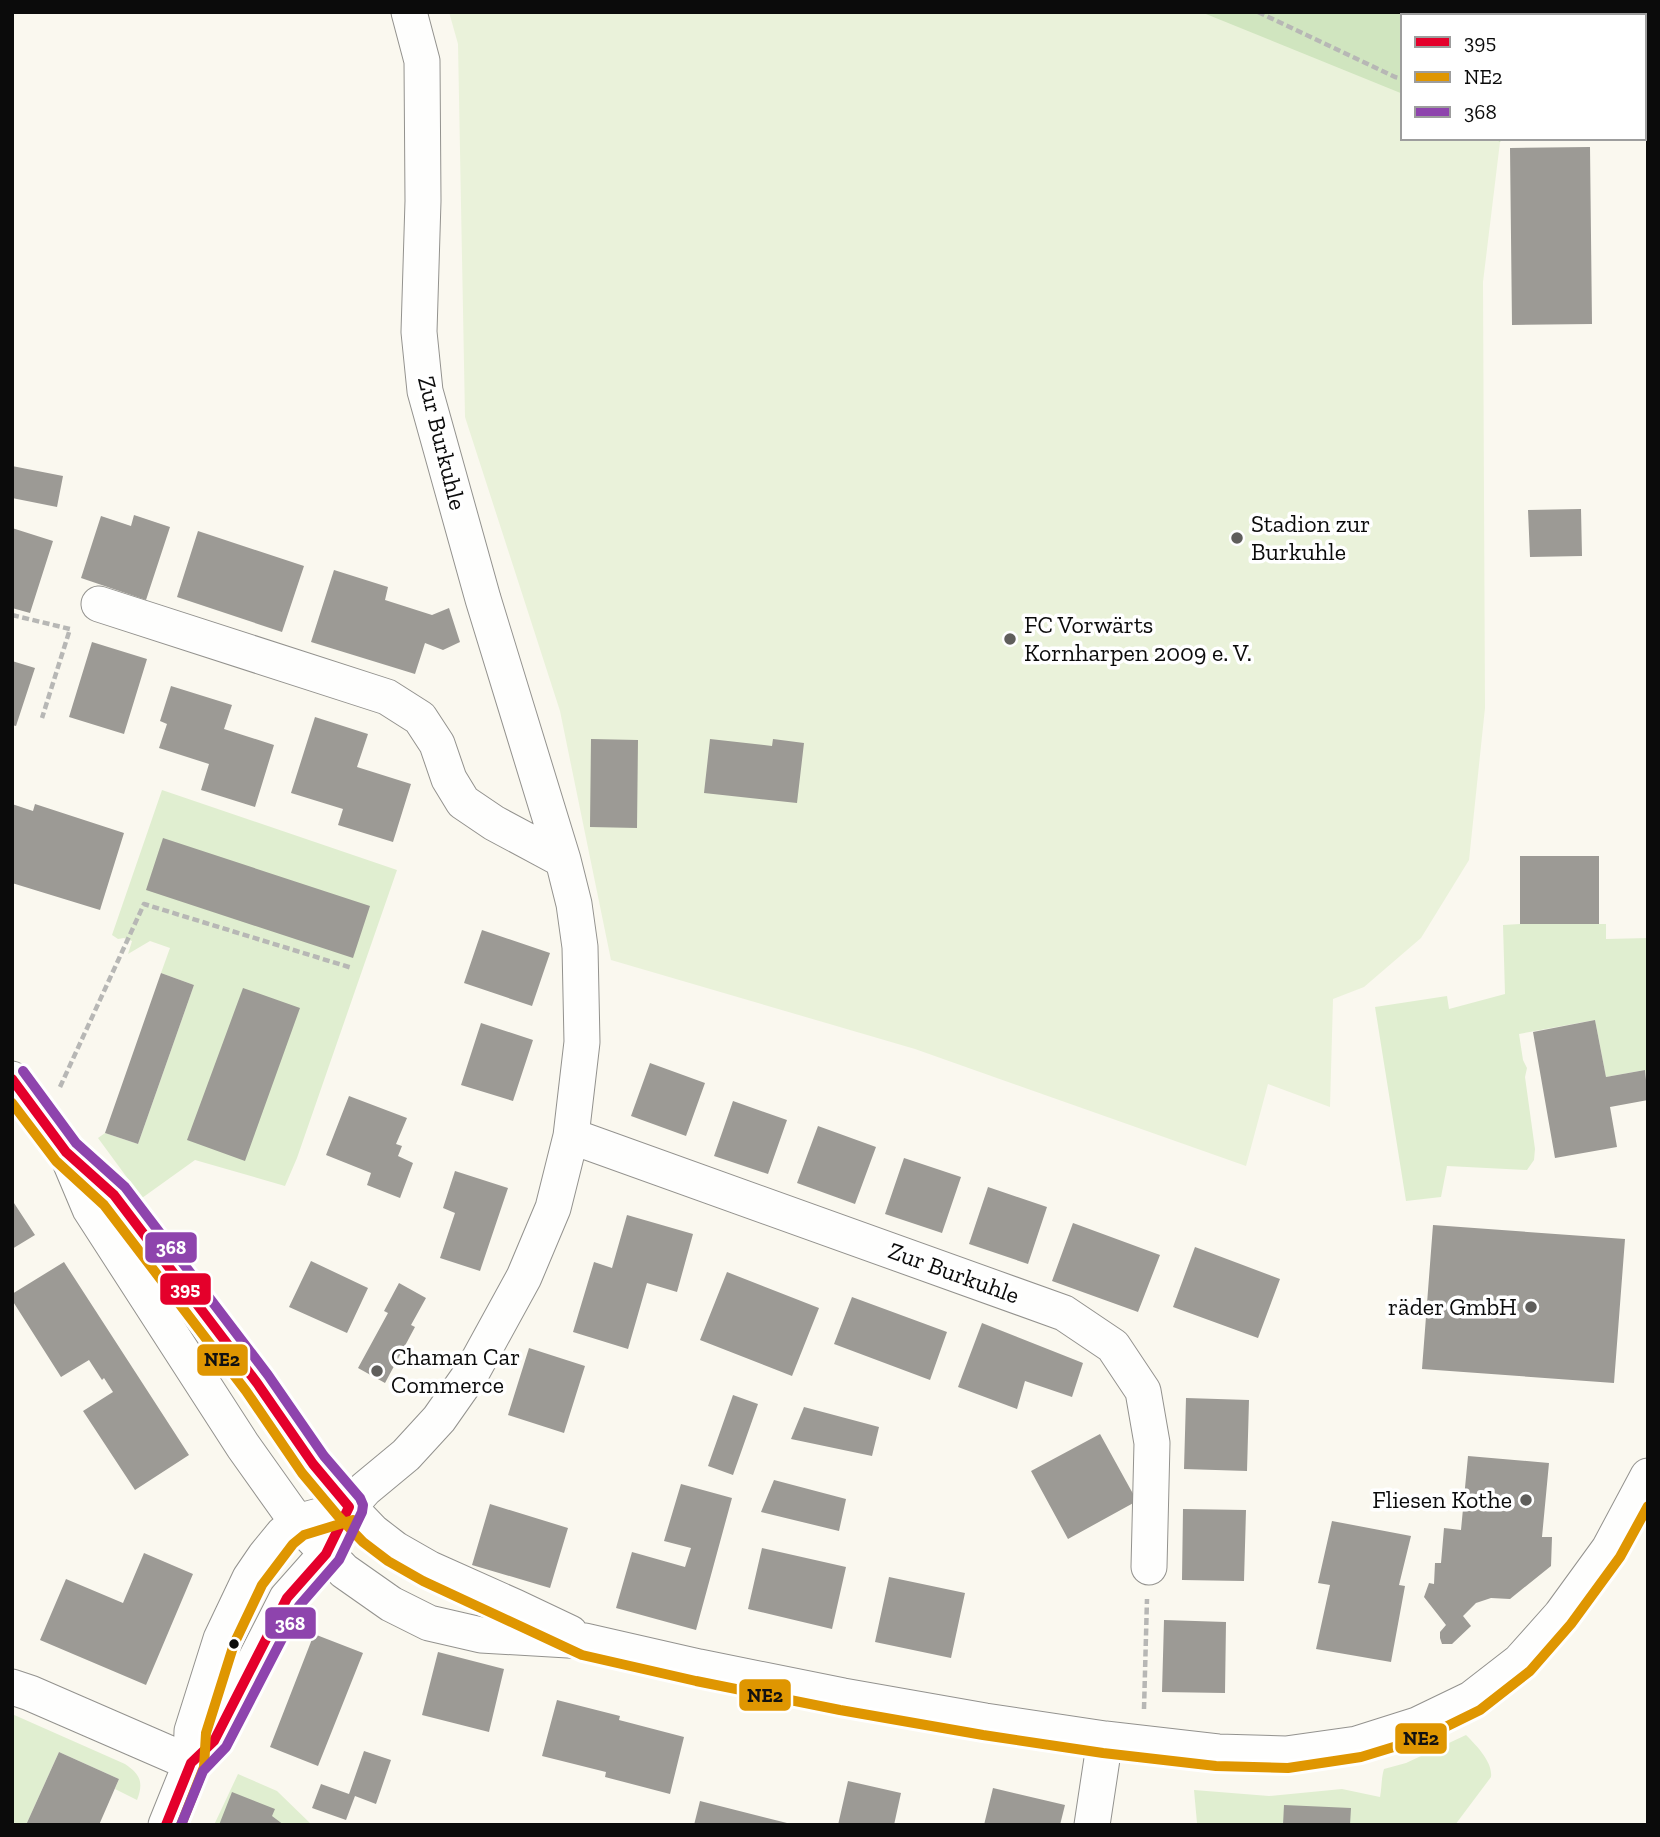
<svg xmlns="http://www.w3.org/2000/svg" width="1660" height="1837" viewBox="0 0 1660 1837" font-family="'Zilla Slab',serif">
  <style>
    .green { fill: #e0eed0 }
    .forest { fill: #d0e5bf }
    .pitch { fill: #eaf2da }
    .building { fill: #9c9a95 }
    .lines { fill: none; stroke-linecap: round; stroke-linejoin: round }
    .minor-casing { stroke: #93928e; stroke-width: 37 }
    .path { stroke: #b7b7b5; stroke-width: 4.5; stroke-dasharray: 7 3.5; stroke-linecap: butt }
    .minor { stroke: #fefefd; stroke-width: 35 }
    .bus-1-casing { stroke: #fff; stroke-width: 16 }
    .bus-2-casing { stroke: #fff; stroke-width: 16 }
    .bus-3-casing { stroke: #fff; stroke-width: 16 }
    .bus-1 { stroke: #e4002b; stroke-width: 10 }
    .bus-2 { stroke: #df9601; stroke-width: 10 }
    .bus-3 { stroke: #8e44ad; stroke-width: 10 }
    .poi-dot { fill: #5f5e5b; stroke: #fff; stroke-width: 2.5 }
    .bus-dot { fill: #0b0b0b; stroke: #fff; stroke-width: 2.5 }
    .labels { text-anchor: middle; stroke-width: 7; stroke-linejoin: round; paint-order: stroke }
    .street-label { font-size: 24px; fill: #0b0b0b; stroke: #fff }
    .poi-label { font-size: 24px; fill: #0b0b0b; stroke: #fff; text-anchor: start }
    .line-badge { stroke: #fff; stroke-width: 2.5 }
    .badge-label { font-size: 19px; text-anchor: middle; font-weight: bold; fill: #fff }
    .pale-badge-label { font-size: 19px; text-anchor: middle; font-weight: bold; fill: #111 }
  </style>
  <rect width="100%" height="100%" fill="#faf8ef"/>
  <path class="green" d="M 162,790 L 397,870 L 297,1158 L 285,1186 L 195,1160 L 142,1198 L 98,1138 L 105,1133 L 138,1144 L 194,985 L 161,973 L 170,948 L 150,941 L 128,954 L 132,941 L 124,938 L 118,939 L 112,935 Z
    M 1520,924 L 1606,924 L 1606,939 L 1648,938 L 1648,1085 L 1645,1070 L 1606,1077 L 1595,1020 L 1519,1034 L 1523,1060 L 1527,1068 L 1525,1077 L 1535,1149 L 1534,1160 L 1527,1170 L 1447,1166 L 1441,1197 L 1406,1201 L 1375,1007 L 1447,996 L 1449,1009 L 1505,994 L 1503,925 Z
    M 12,1714 L 125,1764 C 140,1774 144,1782 137,1800 L 115,1789 L 119,1779 L 59,1752 L 26,1825 L 12,1825 Z
    M 1466,1735 C 1476,1745 1493,1762 1491,1777 L 1455,1825 L 1194,1825 L 1193,1823 L 1197,1823 L 1194,1790 L 1269,1796 L 1342,1789 L 1380,1797 C 1382,1787 1381,1779 1384,1769 L 1406,1763 Z
    M 238,1774 L 277,1791 L 312,1825 L 214,1825 Z"/>
  <path class="forest" d="M 942,12 L 1608,12 L 1605,16 L 1403,16 L 1403,138 L 1503,138 L 1500,142 L 1395,162 Z"/>
  <path class="pitch" d="M 449,12 L 1201,12 L 1403,94 L 1403,138 L 1493,138 L 1500,142 L 1483,282 L 1485,708 L 1469,860 L 1421,938 L 1364,987 L 1333,999 L 1330,1107 L 1268,1084 L 1246,1166 L 915,1049 L 611,960 L 560,711 L 465,417 L 458,44 Z"/>
  <path class="building" d="M 1644,25 L 1648,25 L 1648,71 L 1644,71 Z
    M 1590,147 L 1592,324 L 1512,325 L 1510,148 Z
    M 12,466 L 63,476 L 57,507 L 12,498 Z
    M 1581,509 L 1582,556 L 1530,557 L 1528,510 Z
    M 134,515 L 170,527 L 146,600 L 81,578 L 101,516 L 131,526 Z
    M 12,528 L 53,541 L 30,613 L 12,608 Z
    M 198,531 L 304,566 L 282,632 L 177,597 Z
    M 334,570 L 388,587 L 385,600 L 432,615 L 449,608 L 460,642 L 443,650 L 425,643 L 415,674 L 311,642 Z
    M 92,642 L 147,659 L 124,734 L 69,717 Z
    M 12,661 L 35,668 L 16,726 L 12,725 Z
    M 171,686 L 232,705 L 224,729 L 274,745 L 255,807 L 201,790 L 209,764 L 159,748 L 167,724 L 160,721 Z
    M 315,717 L 368,734 L 357,767 L 411,784 L 393,842 L 338,825 L 343,809 L 291,793 Z
    M 591,739 L 638,740 L 637,828 L 590,827 Z
    M 710,739 L 772,746 L 773,739 L 804,743 L 797,803 L 704,793 Z
    M 12,804 L 33,811 L 35,804 L 124,833 L 100,910 L 12,883 Z
    M 163,838 L 370,906 L 353,958 L 146,890 Z
    M 1520,856 L 1599,856 L 1599,924 L 1520,924 Z
    M 482,930 L 550,953 L 532,1006 L 464,983 Z
    M 161,973 L 194,985 L 138,1144 L 105,1133 Z
    M 243,988 L 300,1008 L 245,1161 L 187,1140 Z
    M 1595,1020 L 1606,1077 L 1645,1070 L 1648,1100 L 1610,1107 L 1617,1147 L 1555,1158 L 1533,1032 Z
    M 481,1023 L 533,1040 L 513,1101 L 461,1085 Z
    M 650,1063 L 705,1083 L 686,1136 L 631,1116 Z
    M 349,1096 L 407,1118 L 396,1144 L 402,1146 L 398,1156 L 413,1163 L 400,1198 L 367,1185 L 371,1173 L 326,1155 Z
    M 733,1101 L 787,1120 L 768,1174 L 714,1156 Z
    M 818,1126 L 876,1147 L 855,1204 L 797,1183 Z
    M 904,1158 L 961,1177 L 942,1233 L 885,1214 Z
    M 455,1171 L 508,1188 L 480,1271 L 440,1258 L 455,1213 L 443,1208 Z
    M 988,1187 L 1047,1207 L 1028,1264 L 969,1244 Z
    M 12,1200 L 35,1235 L 12,1249 Z
    M 627,1215 L 693,1234 L 677,1292 L 647,1283 L 628,1349 L 573,1332 L 594,1262 L 612,1268 Z
    M 1073,1223 L 1160,1255 L 1138,1312 L 1052,1281 Z
    M 1433,1225 L 1625,1239 L 1614,1383 L 1422,1369 Z
    M 1195,1247 L 1280,1279 L 1258,1338 L 1173,1307 Z
    M 311,1261 L 368,1288 L 347,1333 L 289,1307 Z
    M 64,1262 L 189,1455 L 135,1490 L 83,1411 L 113,1392 L 104,1378 L 102,1380 L 89,1360 L 61,1377 L 12,1300 L 12,1294 Z
    M 727,1272 L 819,1308 L 792,1376 L 700,1340 Z
    M 399,1283 L 426,1298 L 411,1325 L 415,1327 L 385,1383 L 358,1368 L 388,1313 L 384,1311 Z
    M 852,1297 L 947,1332 L 930,1380 L 834,1344 Z
    M 982,1323 L 1083,1363 L 1072,1397 L 1025,1381 L 1017,1409 L 958,1387 Z
    M 529,1348 L 585,1366 L 564,1433 L 508,1415 Z
    M 733,1395 L 758,1404 L 733,1475 L 708,1466 Z
    M 1186,1398 L 1249,1400 L 1247,1471 L 1184,1469 Z
    M 804,1407 L 879,1427 L 872,1456 L 791,1439 Z
    M 1100,1434 L 1137,1501 L 1068,1539 L 1031,1471 Z
    M 1468,1456 L 1549,1463 L 1542,1537 L 1552,1537 L 1551,1566 L 1510,1599 L 1491,1598 L 1476,1603 L 1463,1616 L 1471,1626 L 1452,1644 L 1442,1644 L 1440,1638 L 1440,1632 L 1446,1625 L 1424,1597 L 1429,1583 L 1434,1584 L 1435,1563 L 1441,1563 L 1444,1528 L 1461,1530 Z
    M 774,1480 L 846,1499 L 839,1531 L 761,1512 Z
    M 681,1484 L 732,1498 L 696,1630 L 616,1608 L 632,1552 L 685,1567 L 691,1548 L 664,1541 Z
    M 490,1504 L 568,1528 L 550,1588 L 472,1565 Z
    M 1183,1509 L 1246,1510 L 1244,1581 L 1182,1580 Z
    M 1332,1521 L 1411,1536 L 1399,1585 L 1405,1586 L 1391,1662 L 1316,1649 L 1330,1585 L 1318,1583 Z
    M 762,1548 L 846,1567 L 832,1629 L 748,1609 Z
    M 144,1553 L 193,1574 L 146,1685 L 40,1640 L 66,1579 L 123,1603 Z
    M 889,1577 L 965,1593 L 951,1658 L 875,1642 Z
    M 1164,1620 L 1226,1622 L 1225,1693 L 1162,1692 Z
    M 314,1634 L 363,1653 L 318,1766 L 270,1747 Z
    M 438,1652 L 504,1669 L 489,1732 L 422,1715 Z
    M 557,1700 L 620,1716 L 619,1720 L 684,1737 L 670,1794 L 605,1777 L 606,1772 L 542,1756 Z
    M 364,1751 L 391,1760 L 376,1804 L 355,1796 L 346,1820 L 312,1808 L 321,1784 L 349,1794 Z
    M 59,1752 L 119,1779 L 99,1825 L 26,1825 Z
    M 848,1781 L 901,1793 L 894,1825 L 838,1825 Z
    M 993,1788 L 1065,1805 L 1060,1825 L 984,1825 Z
    M 232,1792 L 275,1809 L 272,1816 L 284,1825 L 219,1825 Z
    M 700,1801 L 791,1824 L 791,1825 L 694,1825 Z
    M 1284,1805 L 1351,1808 L 1350,1825 L 1283,1825 Z"/>
  <g class="lines">
    <g class="minor-casing">
      <path id="minor" d="M 99,604 L 387,697 L 420,718 L 437,744 L 449,779 L 463,802 L 494,823 L 563,860
        M 12,1079 L 66,1152 L 114,1195 L 257,1383 L 313,1464 L 349,1507 L 373,1532 L 395,1549 L 430,1569 L 515,1607 L 570,1633
        M 571,1136 L 1064,1313 L 1113,1346 L 1143,1391 L 1152,1443 L 1149,1567
        M 66,1152 L 90,1209 L 243,1446 L 297,1522 L 344,1571 L 391,1604 L 429,1623 L 481,1635 L 585,1641 L 699,1667 L 843,1696 L 985,1721 L 1105,1739 L 1218,1752 L 1286,1754 L 1357,1744 L 1417,1725 L 1471,1699 L 1520,1661 L 1561,1615 L 1609,1549 L 1648,1476
        M 12,1687 L 30,1693 L 191,1763
        M 191,1763 L 214,1741 L 287,1598 L 326,1554 L 349,1507 L 365,1489 L 406,1455 L 439,1419 L 472,1372 L 524,1277 L 553,1208 L 571,1136 L 582,1042 L 580,947 L 574,904 L 563,860 L 483,599 L 425,391 L 419,332 L 423,201 L 422,61 L 409,12
        M 166,1825 L 191,1763 L 192,1731 L 221,1639 L 250,1578 L 265,1556 L 283,1534 L 297,1522 L 319,1516
        M 1092,1825 L 1105,1739"/>
    </g>
    <path class="path" d="M 1258,12 L 1395,77 L 1403,79
      M 1525,16 L 1528,12
      M 12,615 L 70,629 L 42,718
      M 60,1087 L 144,904 L 352,968
      M 1144,1709 L 1147,1599"/>
    <use href="#minor" class="minor"/>
    <g class="bus-1-casing">
      <path id="bus-1" d="M 12,1079 L 66,1152 L 114,1195 L 257,1383 L 313,1464 L 349,1507
        M 166,1825 L 191,1763 L 214,1741 L 287,1598 L 326,1554 L 349,1507"/>
    </g>
    <g class="bus-2-casing">
      <path id="bus-2" d="M 12,1103 L 56,1161 L 104,1205 L 246,1391 L 302,1473 L 338,1516 L 363,1542 L 388,1561 L 423,1581 L 582,1655 L 696,1681 L 840,1710 L 983,1735 L 1103,1753 L 1216,1766 L 1288,1768 L 1361,1757 L 1423,1738 L 1480,1710 L 1530,1671 L 1571,1624 L 1620,1557 L 1648,1506
        M 181,1825 L 204,1767 L 206,1733 L 234,1644 L 262,1585 L 293,1544 L 304,1535 L 353,1520"/>
    </g>
    <g class="bus-3-casing">
      <path id="bus-3" d="M 23,1071 L 76,1143 L 125,1187 L 268,1375 L 324,1456 L 360,1498 L 363,1505 L 362,1512 L 339,1560 L 299,1606 L 226,1747 L 203,1771 L 181,1825"/>
    </g>
    <use href="#bus-1" class="bus-1"/>
    <use href="#bus-2" class="bus-2"/>
    <use href="#bus-3" class="bus-3"/>
  </g>
  <g class="poi-dot">
    <circle cx="1237" cy="538" r="7"/>
    <circle cx="1010" cy="639" r="7"/>
    <circle cx="1531" cy="1307" r="7"/>
    <circle cx="377" cy="1371" r="7"/>
    <circle cx="1526" cy="1500" r="7"/>
  </g>
  <circle class="bus-dot" cx="234" cy="1644" r="6"/>
  <g class="labels">
    <g class="street-label">
      <text transform="translate(442 443) rotate(76)" y="8">Zur Burkuhle</text>
      <text transform="translate(954 1273) rotate(20)" y="8">Zur Burkuhle</text>
    </g>
    <g class="poi-label">
      <text x="1251" y="532">Stadion zur<tspan x="1251" dy="28">Burkuhle</tspan></text>
      <text x="1024" y="633">FC Vorwärts<tspan x="1024" dy="28">Kornharpen 2009 e. V.</tspan></text>
      <text x="1517" y="1315" text-anchor="end">räder GmbH</text>
      <text x="391" y="1365">Chaman Car<tspan x="391" dy="28">Commerce</tspan></text>
      <text x="1512" y="1508" text-anchor="end">Fliesen Kothe</text>
    </g>
  </g>
  <g class="line-badge">
    <rect x="144" y="1231" width="54" height="33" rx="7" fill="#8e44ad"/>
    <rect x="159" y="1272" width="53" height="34" rx="7" fill="#e4002b"/>
    <rect x="196" y="1343" width="53" height="34" rx="7" fill="#df9601"/>
    <rect x="264" y="1606" width="53" height="34" rx="7" fill="#8e44ad"/>
    <rect x="738" y="1678" width="54" height="34" rx="7" fill="#df9601"/>
    <rect x="1394" y="1722" width="54" height="33" rx="7" fill="#df9601"/>
  </g>
  <g class="badge-label">
    <text x="171" y="1254">368</text>
    <text x="185" y="1295">395</text>
    <text x="290" y="1630">368</text>
  </g>
  <g class="pale-badge-label">
    <text x="222" y="1366">NE2</text>
    <text x="765" y="1702">NE2</text>
    <text x="1421" y="1745">NE2</text>
  </g>
  <rect width="1660" height="1837" fill="none" stroke="#0b0b0b" stroke-width="28"/>
  <rect x="1401" y="14" width="245" height="126" fill="#ffffff" stroke="#9d9d9d" stroke-width="2"/>
  <rect x="1415" y="37" width="35" height="10" fill="#e4002b" stroke="#9d9d9d" stroke-width="2"/>
  <text x="1464" y="49" font-size="21" fill="#0b0b0b">395</text>
  <rect x="1415" y="72" width="35" height="10" fill="#df9601" stroke="#9d9d9d" stroke-width="2"/>
  <text x="1464" y="84" font-size="21" fill="#0b0b0b">NE2</text>
  <rect x="1415" y="107" width="35" height="10" fill="#8e44ad" stroke="#9d9d9d" stroke-width="2"/>
  <text x="1464" y="119" font-size="21" fill="#0b0b0b">368</text>
</svg>
